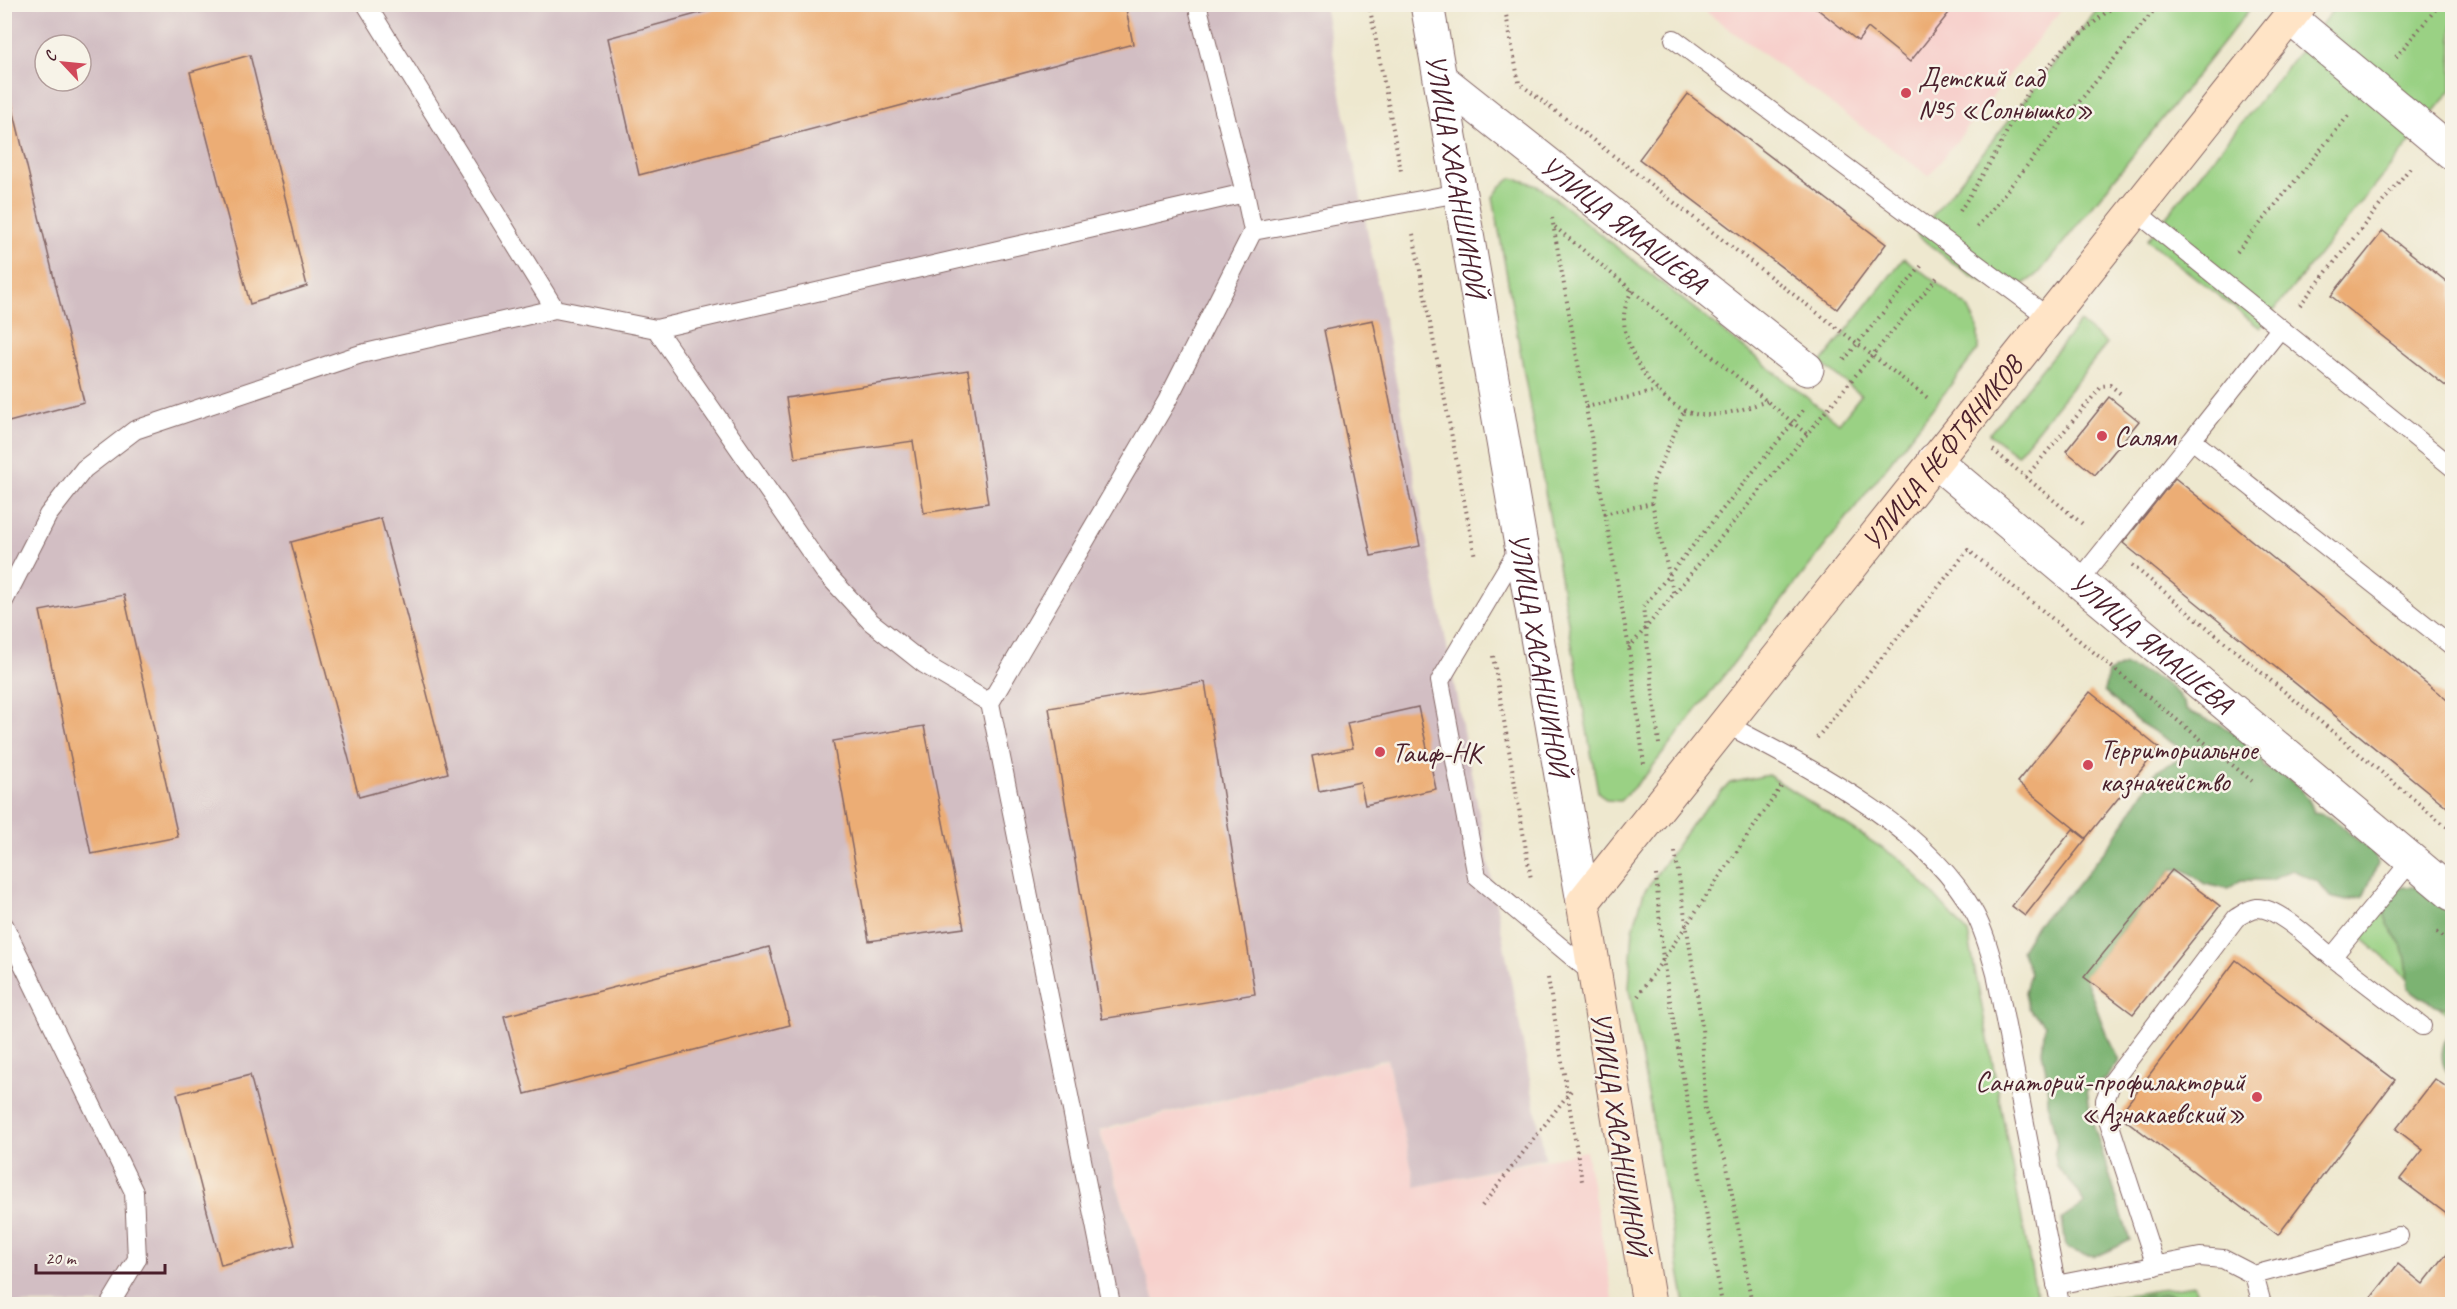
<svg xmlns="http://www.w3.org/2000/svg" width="2457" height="1309" viewBox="0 0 2457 1309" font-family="Caveat,sans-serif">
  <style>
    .built { fill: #f7d0cc }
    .industrial { fill: #d2bec3; fill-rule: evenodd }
    .green { fill: #9ad184; stroke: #727858; stroke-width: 1.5 }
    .forest { fill: #7bb372; stroke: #62694e; stroke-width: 1.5 }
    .building { fill: #ecad75 }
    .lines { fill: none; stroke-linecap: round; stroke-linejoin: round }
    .lane-casing { stroke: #836564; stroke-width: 20 }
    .street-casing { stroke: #836564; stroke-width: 35 }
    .secondary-casing { stroke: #836564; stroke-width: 35 }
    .path { stroke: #836564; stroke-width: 4; stroke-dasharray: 1.5 4.5; stroke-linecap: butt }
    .lane { stroke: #fff; stroke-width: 18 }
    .street { stroke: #fff; stroke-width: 33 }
    .secondary { stroke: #ffe4c6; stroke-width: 33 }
    .poi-dot { fill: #d1495b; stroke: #f7f3e8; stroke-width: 2 }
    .labels { text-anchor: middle; stroke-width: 5; stroke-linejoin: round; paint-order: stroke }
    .poi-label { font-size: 28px; fill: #4a1f2b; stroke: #f7f3e8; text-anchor: start }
    .street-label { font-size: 28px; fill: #4a1f2b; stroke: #f7f3e8 }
  </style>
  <rect width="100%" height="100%" fill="#f7f3e8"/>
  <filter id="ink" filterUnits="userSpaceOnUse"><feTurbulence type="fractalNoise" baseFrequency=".0167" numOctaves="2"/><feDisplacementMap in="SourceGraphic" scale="12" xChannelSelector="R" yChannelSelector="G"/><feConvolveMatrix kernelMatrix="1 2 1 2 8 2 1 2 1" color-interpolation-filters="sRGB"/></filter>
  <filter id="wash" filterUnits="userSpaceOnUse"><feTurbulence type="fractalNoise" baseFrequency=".008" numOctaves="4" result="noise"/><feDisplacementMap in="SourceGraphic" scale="24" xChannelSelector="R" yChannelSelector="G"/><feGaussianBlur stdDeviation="1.35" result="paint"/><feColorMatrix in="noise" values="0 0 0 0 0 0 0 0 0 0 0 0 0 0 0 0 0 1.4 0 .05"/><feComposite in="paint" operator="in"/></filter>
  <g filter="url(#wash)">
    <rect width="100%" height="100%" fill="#eee8cf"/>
    <path class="built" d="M 1701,5 L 2065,5 L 1929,176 L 1702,9 Z
      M 1387,1060 L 1416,1187 L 1586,1151 L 1614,1304 L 1156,1304 L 1100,1131 Z"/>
    <path class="industrial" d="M 5,5 L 1324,5 L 1545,1158 L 1416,1187 L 1387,1059 L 1099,1130 L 1156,1304 L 5,1304 ZM 45,45 L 81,45 L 81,81 L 45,81 Z"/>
    <path class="green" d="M 2101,5 L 2253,5 L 2040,272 C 2034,276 2028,282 2021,285 C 1988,299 1942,253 1917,235 Z
      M 2337,5 L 2452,5 L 2452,90 L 2260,328 L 2147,240 Z
      M 1512,178 L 1528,182 L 1543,189 L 1839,423 L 1861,395 L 1821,363 L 1904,258 L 1967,306 L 1978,328 L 1978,350 L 1646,775 L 1620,801 L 1606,800 L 1598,792 L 1493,197 L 1501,186 Z
      M 2080,322 L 2107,344 L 2017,455 L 1989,434 Z
      M 1768,775 L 1904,862 L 1968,933 L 2038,1304 L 1685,1304 L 1629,988 L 1633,929 L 1644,892 L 1696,818 L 1730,783 Z
      M 2384,902 L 2452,957 L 2452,1018 L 2356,933 Z
      M 2194,1285 L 2200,1304 L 2077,1304 L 2077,1302 Z"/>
    <path class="forest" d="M 2124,665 C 2148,674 2179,684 2186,710 C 2212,723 2257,734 2264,767 C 2287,776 2307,787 2314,813 C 2343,817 2349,840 2373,850 L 2378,864 L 2363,897 L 2347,901 L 2330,897 L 2317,881 L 2292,870 L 2272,880 L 2241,880 L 2228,889 L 2205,884 L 2185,870 L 2172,869 L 2085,977 L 2106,1034 L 2119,1061 L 2106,1079 L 2087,1089 L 2091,1117 L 2130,1240 C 2102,1254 2096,1263 2066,1247 L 2062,1219 L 2084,1204 L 2079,1192 L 2056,1166 L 2054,1155 L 2057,1144 L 2048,1103 L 2047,1077 L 2042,1051 L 2045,1024 L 2028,1008 L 2025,992 L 2030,973 L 2021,950 L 2037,924 L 2074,889 L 2112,842 L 2157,770 L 2178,760 L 2181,752 L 2176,745 L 2137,721 L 2104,691 L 2108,673 Z
      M 2404,887 L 2421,887 L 2452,904 L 2452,1007 C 2435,1009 2422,998 2408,988 C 2407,978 2408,965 2405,955 C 2395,923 2374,927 2392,891 Z
      M 2452,1025 L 2452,1078 C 2436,1062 2442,1044 2452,1025 Z
      M 2166,1294 L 2189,1296 L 2194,1304 L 2122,1304 L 2135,1297 Z"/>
    <g id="blocks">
      <path class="building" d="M 733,4 L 1125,4 L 1133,44 L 639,175 L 608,38 Z
        M 1811,4 L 1956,4 L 1910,62 L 1868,28 L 1858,41 Z
        M 250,55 L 307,286 L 250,304 L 190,72 Z
        M 5,76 L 84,402 L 5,423 Z
        M 1688,94 L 1886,244 L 1837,309 L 1639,159 Z
        M 2383,231 L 2452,286 L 2452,391 L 2331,296 Z
        M 1373,320 L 1420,546 L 1371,556 L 1324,330 Z
        M 968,370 L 988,503 L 924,513 L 913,441 L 795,458 L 786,398 Z
        M 2109,397 L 2139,421 L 2095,475 L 2066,451 Z
        M 2175,478 L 2452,704 L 2452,811 L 2123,543 Z
        M 381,518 L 448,773 L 359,797 L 291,542 Z
        M 124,595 L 178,837 L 91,854 L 40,611 Z
        M 1205,682 L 1255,994 L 1102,1019 L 1049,708 Z
        M 2090,692 L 2159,748 L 2086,838 L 2017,782 Z
        M 1418,707 L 1436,789 L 1365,805 L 1360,782 L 1319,791 L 1312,756 L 1353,748 L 1347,723 Z
        M 924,726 L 964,928 L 869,941 L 833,741 Z
        M 2073,829 L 2086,839 L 2025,916 L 2012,906 Z
        M 2172,870 L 2220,906 L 2133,1014 L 2084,977 Z
        M 769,947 L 790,1025 L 525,1094 L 504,1016 Z
        M 2236,960 L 2395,1080 L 2278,1235 L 2119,1115 Z
        M 250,1075 L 295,1245 L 221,1265 L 177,1094 Z
        M 2435,1079 L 2452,1091 L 2452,1218 L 2400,1179 L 2423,1150 L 2396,1129 Z
        M 2452,1247 L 2452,1304 L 2366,1304 L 2398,1264 L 2423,1284 Z"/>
    </g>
  </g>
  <g filter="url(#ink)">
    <use href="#blocks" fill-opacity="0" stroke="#836564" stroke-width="1.5"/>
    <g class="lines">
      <g class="lane-casing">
        <path id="lane" d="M 366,4 L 555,309
          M 1197,4 L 1245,193
          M 1674,39 L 2048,317
          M 2134,210 L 2452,467
          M 656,329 L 824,571 L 871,622 L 924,664 L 990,703 L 1111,1304
          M 2280,329 L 2192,440 L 2452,646
          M 1520,546 L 1440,681 L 1477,877 L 1594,975
          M 2079,581 L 2192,440
          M 4,601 L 48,515 L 84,469 L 135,430 L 361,354 L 555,309 L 656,329 L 1245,193 L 1253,231 L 1459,193
          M 990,703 L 1167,401 L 1253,231
          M 1724,723 C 1811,769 1926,825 1975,914 C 1985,933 1990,953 1996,974 L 2060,1304
          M 4,925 L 134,1192 L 137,1259 L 110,1304
          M 2332,957 L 2422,1026
          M 2156,1266 L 2105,1110 L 2105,1100 L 2112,1082 L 2236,918 C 2243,914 2249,909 2257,908 C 2278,907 2315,944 2332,957 L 2411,861
          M 2056,1285 L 2200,1257 L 2223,1259 L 2254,1275
          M 2262,1304 L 2254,1275 L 2399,1236"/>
      </g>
      <g class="street-casing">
        <g id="street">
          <path id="s1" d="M 1427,4 L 1583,902"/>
          <path d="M 2289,17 L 2452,153"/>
          <path id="s2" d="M 1442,80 L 1807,369"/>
          <path id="s3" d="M 1934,460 L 2452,894"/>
        </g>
      </g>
      <g class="secondary-casing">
        <g id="secondary">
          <path id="s4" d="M 1649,1304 L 1583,902 L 2300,4"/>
        </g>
      </g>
      <path class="path" d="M 1369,4 L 1401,171
        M 1504,4 L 1519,83 L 1929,399
        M 2396,57 L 2440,4
        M 1960,211 L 1998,150 L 2019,106 L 2040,76 L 2064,48 L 2116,4
        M 1552,218 L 1629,648 L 1644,764
        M 1555,227 L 1808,435
        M 1977,227 L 2159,4
        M 1413,234 L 1475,557
        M 2237,252 L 2348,116
        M 1632,290 C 1628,299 1624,308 1624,317 C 1623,355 1663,413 1703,415 C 1725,416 1747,408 1767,401
        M 2300,305 L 2410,168
        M 1844,360 L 1923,264
        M 1586,407 L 1657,391
        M 1993,450 L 2085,526
        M 2026,477 L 2102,386 L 2110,385 L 2121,394
        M 1652,503 L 1674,595
        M 1604,514 L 1652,503 L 1653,482 L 1684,411
        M 2132,565 L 2452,831
        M 1629,648 L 1939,275
        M 1493,656 L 1531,879
        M 1817,738 L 1968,550 L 2252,781
        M 1659,744 L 1643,607 L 1805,408
        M 1675,852 L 1702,1026 L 1705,1111 L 1726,1161 L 1752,1304
        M 1656,875 L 1663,960 L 1722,1304
        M 2437,932 L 2452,944
        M 1548,978 L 1582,1181
        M 1638,996 L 1781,787
        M 1482,1206 L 1573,1088"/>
      <use href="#lane" class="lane"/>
      <use href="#street" class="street"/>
      <use href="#secondary" class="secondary"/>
    </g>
  </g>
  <g class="poi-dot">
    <circle cx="1906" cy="93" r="6"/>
    <circle cx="2102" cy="436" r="6"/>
    <circle cx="1380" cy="752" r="6"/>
    <circle cx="2088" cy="765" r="6"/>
    <circle cx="2257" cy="1097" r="6"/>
  </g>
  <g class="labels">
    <g class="poi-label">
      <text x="1918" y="87">Детский сад<tspan x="1918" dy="32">№5 «Солнышко»</tspan></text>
      <text x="2114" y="446">Салям</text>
      <text x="2100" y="759">Территориальное<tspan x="2100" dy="32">казначейство</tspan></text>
      <text x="1392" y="762">Таиф-НК</text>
      <text x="2245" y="1091" text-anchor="end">Санаторий-профилакторий<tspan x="2245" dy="32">«Азнакаевский»</tspan></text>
    </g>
    <g class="street-label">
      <text dy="10" stroke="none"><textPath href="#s1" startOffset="174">УЛИЦА ХАСАНШИНОЙ</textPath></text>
      <text dy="10" stroke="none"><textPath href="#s2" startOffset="232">УЛИЦА ЯМАШЕВА</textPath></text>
      <text dy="10" stroke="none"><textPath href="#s4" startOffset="982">УЛИЦА НЕФТЯНИКОВ</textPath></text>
      <text dy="10" stroke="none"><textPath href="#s3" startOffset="284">УЛИЦА ЯМАШЕВА</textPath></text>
      <text dy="10" stroke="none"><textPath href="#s1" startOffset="660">УЛИЦА ХАСАНШИНОЙ</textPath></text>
      <text transform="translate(1620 1133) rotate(81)" y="10">УЛИЦА ХАСАНШИНОЙ</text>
    </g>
  </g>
  <rect width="2457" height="1309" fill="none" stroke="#f7f3e8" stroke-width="24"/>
  <g transform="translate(63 63) rotate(296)"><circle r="28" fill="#f7f3e8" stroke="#b29e9c" stroke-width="1.5"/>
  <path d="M0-4.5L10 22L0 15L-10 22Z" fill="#d1495b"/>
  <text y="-9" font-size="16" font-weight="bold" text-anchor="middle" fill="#4a1f2b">С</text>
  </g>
  <path d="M36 1264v9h129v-9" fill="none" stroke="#4a1f2b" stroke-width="3"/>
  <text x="45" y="1264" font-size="18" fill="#4a1f2b" stroke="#f7f3e8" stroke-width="4.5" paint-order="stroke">20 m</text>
</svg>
